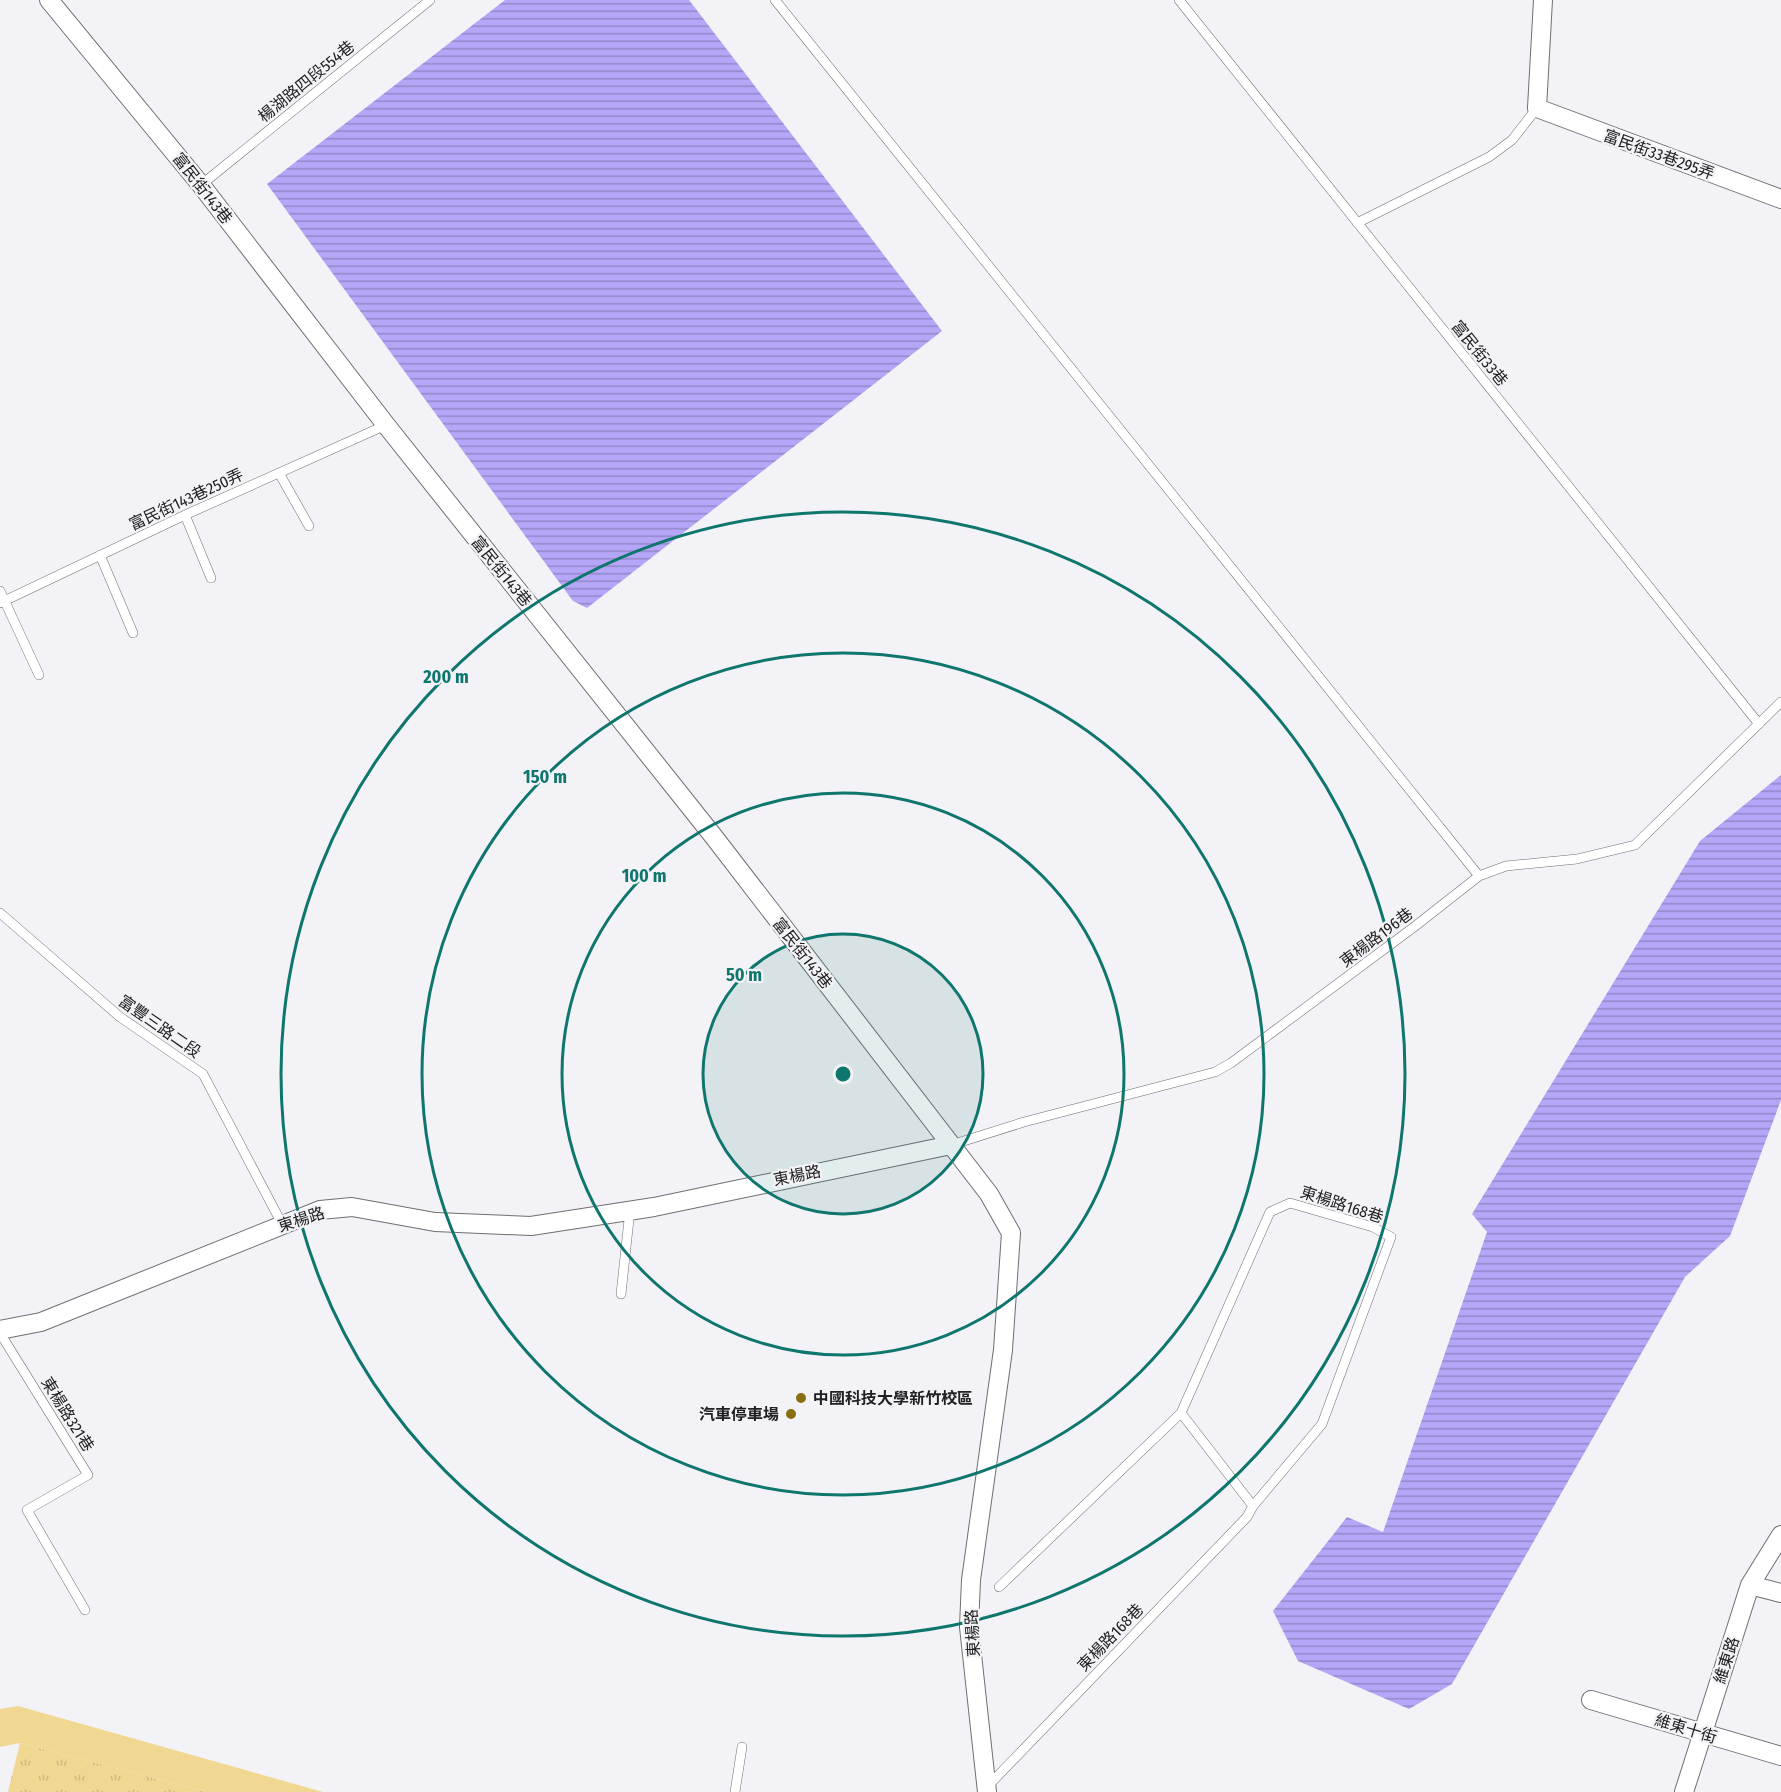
<svg xmlns="http://www.w3.org/2000/svg" width="1781" height="1792" viewBox="0 0 1781 1792" font-family="'Fira Sans Condensed','Noto Sans TC',sans-serif">
  <style>
    .grass { fill: url(#grass-tufts) }
    .green { fill: #f0d893 }
    .water { fill: url(#water-rules) }
    .lines { fill: none; stroke-linecap: round; stroke-linejoin: round }
    .service-casing { stroke: #6f6e71; stroke-width: 10 }
    .minor-casing { stroke: #6f6e71; stroke-width: 20 }
    .service { stroke: #fff; stroke-width: 9 }
    .minor { stroke: #fff; stroke-width: 18 }
    .ring { fill: none; stroke: #0f766e; stroke-width: 3 }
    .poi-dot { fill: #8a6f10; stroke: #f3f2f6; stroke-width: 2 }
    .labels { text-anchor: middle; stroke-width: 4.5; stroke-linejoin: round; paint-order: stroke }
    .street-label { font-size: 16px; fill: #212122; stroke: #f3f2f6 }
    .poi-label { font-size: 16px; font-weight: bold; fill: #212122; stroke: #f3f2f6; text-anchor: start }
    .centre { fill: #0f766e; stroke: #f3f2f6; stroke-width: 3 }
    .ring-label { font-size: 18px; text-anchor: middle; font-weight: bold; fill: #0f766e; stroke: #f3f2f6; stroke-width: 4.5; stroke-linejoin: round; paint-order: stroke }
  </style>
  <defs>
    <pattern id="grass-tufts" width="24" height="20" patternUnits="userSpaceOnUse" patternTransform="scale(1.5)"><rect width="24" height="20" fill="#f0d893"/><path d="M3 7l-1-3M5 7V3M7 7l1-3M15 17l-1-3M17 17v-4M19 17l1-3" fill="none" stroke="#ceb97e"/></pattern>
    <pattern id="water-rules" width="6" height="5" patternUnits="userSpaceOnUse" patternTransform="scale(1.5)"><rect width="6" height="5" fill="#b6a6f8"/><path d="M0 2.5h6" fill="none" stroke="#9487c8"/></pattern>
  </defs>
  <rect width="100%" height="100%" fill="#f3f2f6"/>
  <path class="grass" d="M 20,1743 L 207,1792 L 8,1792 Z"/>
  <path class="green" d="M 18,1706 L 323,1792 L 207,1792 L 20,1743 L 0,1747 L 0,1709 Z"/>
  <path class="water" d="M 505,0 L 689,0 L 942,331 L 587,608 L 573,601 L 267,184 Z
    M 1781,775 L 1781,1100 L 1730,1236 L 1685,1277 L 1452,1684 L 1409,1709 L 1298,1661 L 1273,1611 L 1347,1517 L 1383,1532 L 1487,1232 L 1472,1214 L 1700,841 Z"/>
  <g class="lines">
    <g class="service-casing">
      <path id="service" d="M 775,0 L 1479,876
        M 1179,0 L 1759,724
        M 201,185 L 430,0
        M 1357,223 L 1489,157 L 1512,140 L 1537,108
        M 279,473 L 309,526
        M 185,515 L 211,578
        M 100,555 L 133,633
        M 0,591 L 39,675
        M 0,603 L 185,515 L 386,425
        M 0,913 L 120,1017 L 203,1074 L 282,1224
        M 951,1145 L 1024,1122 L 1215,1072 L 1231,1063 L 1414,927 L 1479,876 L 1506,866 L 1577,859 L 1635,845 L 1781,702
        M 621,1294 L 630,1210
        M 0,1333 L 88,1475 L 27,1510 L 85,1610
        M 1181,1413 L 1253,1506
        M 988,1786 L 1247,1517 L 1253,1506 L 1322,1424 L 1391,1237 L 1373,1227 L 1290,1203 L 1270,1212 L 1181,1413 L 999,1587
        M 735,1792 L 742,1747"/>
    </g>
    <g class="minor-casing">
      <path id="minor" d="M 49,0 L 201,185 L 386,425 L 714,837 L 989,1194 L 1011,1233 L 1003,1350 L 971,1580 L 969,1627 L 987,1792
        M 1543,0 L 1537,108 L 1781,199
        M 0,1330 L 41,1322 L 320,1210 L 352,1207 L 435,1222 L 531,1226 L 654,1207 L 951,1145
        M 1750,1585 L 1781,1593
        M 1591,1700 L 1781,1756
        M 1684,1792 L 1750,1585 L 1781,1535"/>
    </g>
    <use href="#service" class="service"/>
    <use href="#minor" class="minor"/>
  </g>
  <circle cx="843" cy="1074" r="140" fill="#0f766e" fill-opacity=".12"/>
  <g class="ring">
    <circle cx="843" cy="1074" r="140"/>
    <circle cx="843" cy="1074" r="281"/>
    <circle cx="843" cy="1074" r="421"/>
    <circle cx="843" cy="1074" r="562"/>
  </g>
  <g class="poi-dot">
    <circle cx="801" cy="1398" r="6"/>
    <circle cx="791" cy="1414" r="6"/>
  </g>
  <g class="labels">
    <g class="street-label">
      <text transform="translate(306 81) rotate(-39)" y="6">楊湖路四段554巷</text>
      <text transform="translate(1659 154) rotate(20)" y="6">富民街33巷295弄</text>
      <text transform="translate(203 188) rotate(52)" y="6">富民街143巷</text>
      <text transform="translate(1480 353) rotate(51)" y="6">富民街33巷</text>
      <text transform="translate(186 499) rotate(-25)" y="6">富民街143巷250弄</text>
      <text transform="translate(502 571) rotate(51)" y="6">富民街143巷</text>
      <text transform="translate(1376 937) rotate(-37)" y="6">東楊路196巷</text>
      <text transform="translate(803 953) rotate(52)" y="6">富民街143巷</text>
      <text transform="translate(160 1026) rotate(35)" y="6">富豐三路二段</text>
      <text transform="translate(797 1175) rotate(-11)" y="6">東楊路</text>
      <text transform="translate(1342 1204) rotate(18)" y="6">東楊路168巷</text>
      <text transform="translate(301 1219) rotate(-18)" y="6">東楊路</text>
      <text transform="translate(68 1414) rotate(58)" y="6">東楊路321巷</text>
      <text transform="translate(972 1633) rotate(-93)" y="6">東楊路</text>
      <text transform="translate(1110 1637) rotate(-46)" y="6">東楊路168巷</text>
      <text transform="translate(1726 1660) rotate(-72)" y="6">維東路</text>
      <text transform="translate(1686 1728) rotate(17)" y="6">維東十街</text>
    </g>
    <g class="poi-label">
      <text x="813" y="1404">中國科技大學新竹校區</text>
      <text x="779" y="1420" text-anchor="end">汽車停車場</text>
    </g>
  </g>
  <circle cx="843" cy="1074" r="9" class="centre"/>
  <g class="ring-label">
    <text x="446" y="683">200 m</text>
    <text x="545" y="783">150 m</text>
    <text x="644" y="882">100 m</text>
    <text x="744" y="981">50 m</text>
  </g>
</svg>
